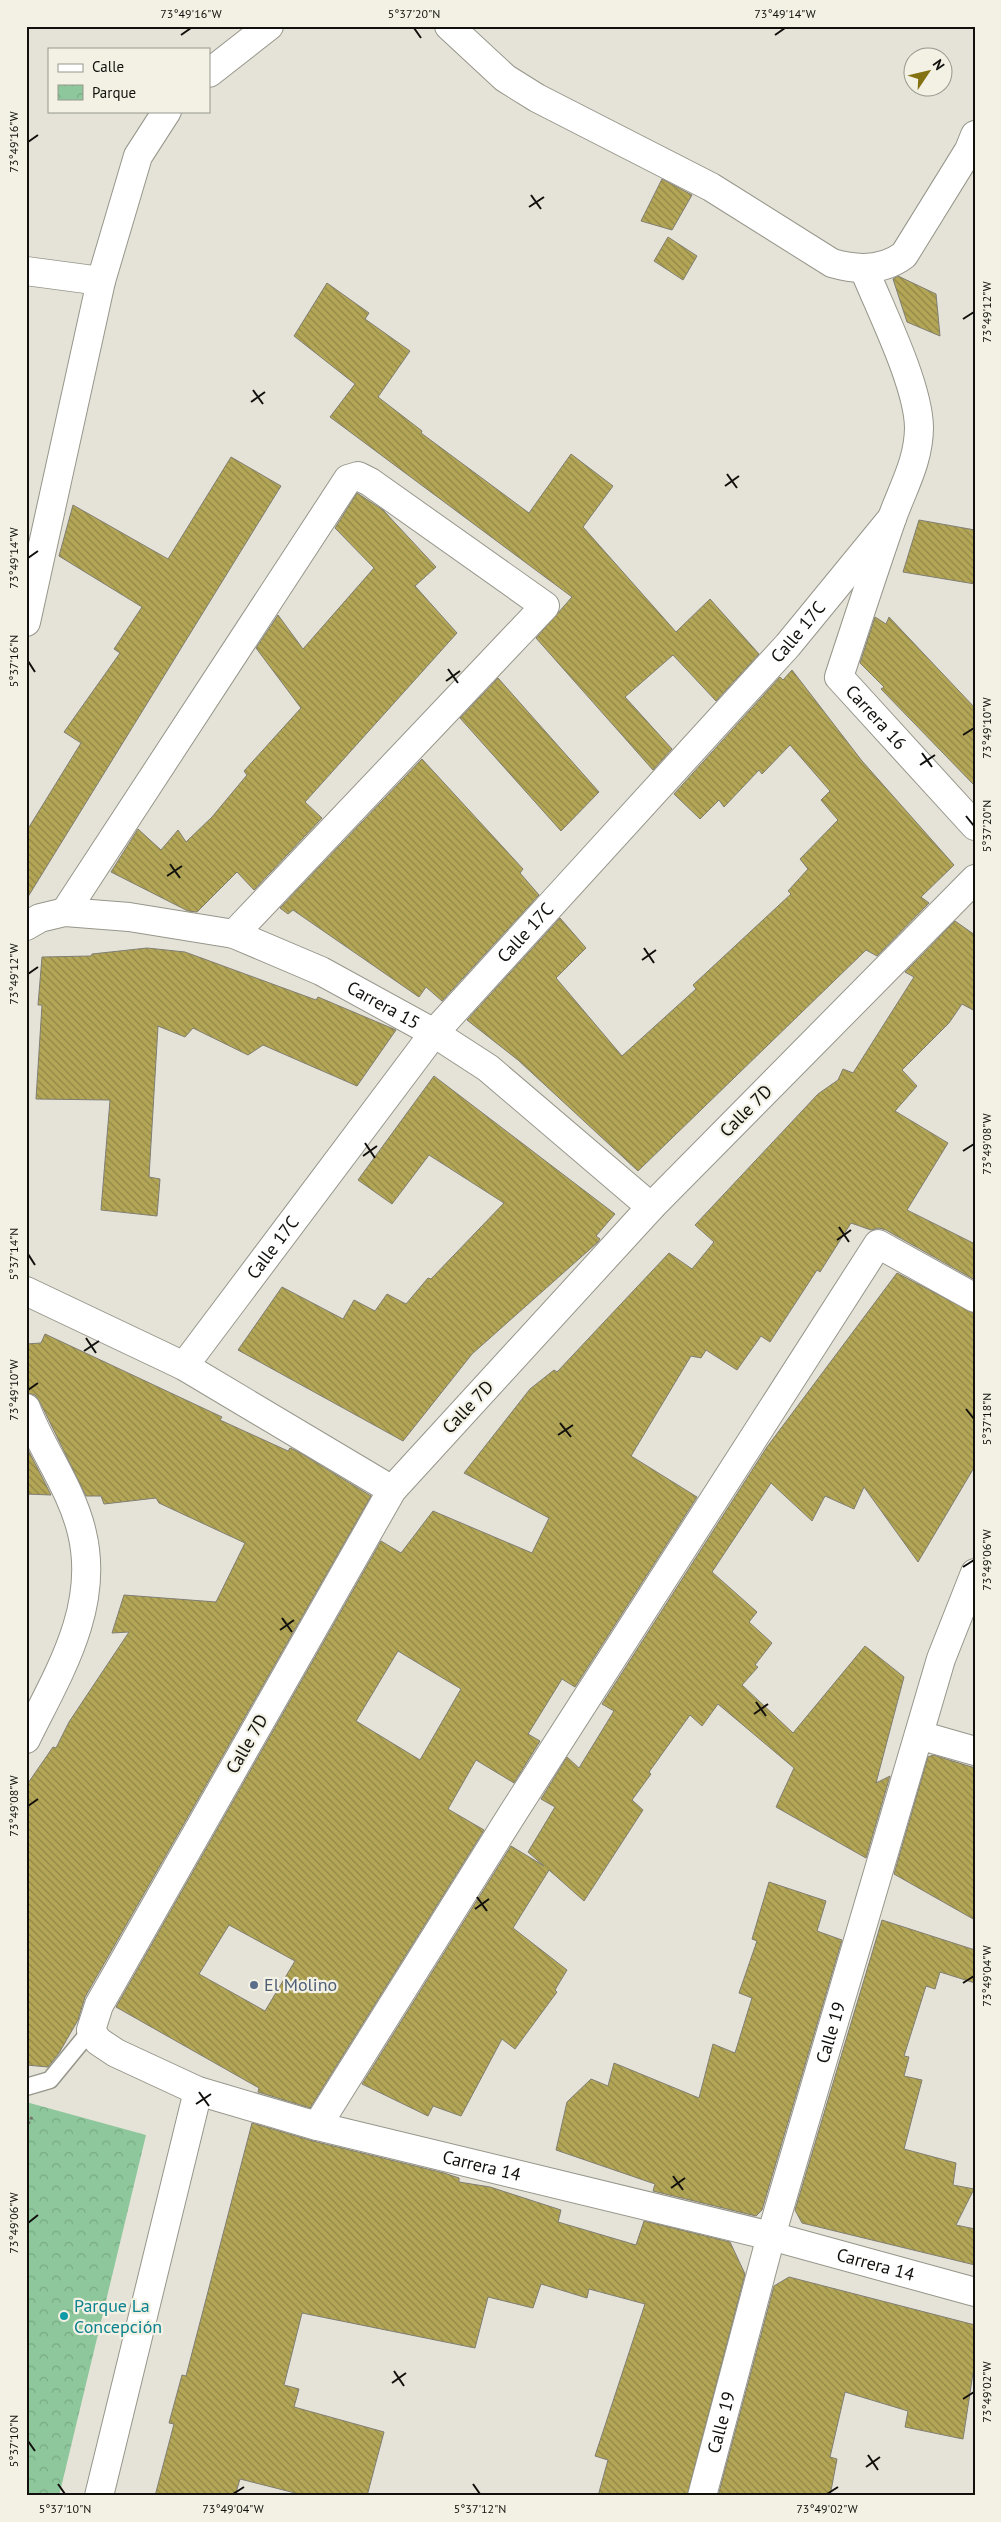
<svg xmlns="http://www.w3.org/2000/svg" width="1001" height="2522" viewBox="0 0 1001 2522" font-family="'PT Sans',sans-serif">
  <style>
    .park { fill: url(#park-crowns) }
    .building { fill: url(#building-back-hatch); stroke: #807e73; fill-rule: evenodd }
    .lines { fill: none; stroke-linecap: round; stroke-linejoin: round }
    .service-casing { stroke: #97968b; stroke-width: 19 }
    .minor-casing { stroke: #97968b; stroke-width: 30 }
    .path { stroke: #76756d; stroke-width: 3; stroke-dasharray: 2.5 2.5; stroke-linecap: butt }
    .service { stroke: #fff; stroke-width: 16 }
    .minor { stroke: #fff; stroke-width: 28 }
    .ticks { fill: none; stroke: #11100c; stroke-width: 2 }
    .service-dot { fill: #5c6f8a; stroke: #f2f1e4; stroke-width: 2 }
    .culture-dot { fill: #0f9aa8; stroke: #f2f1e4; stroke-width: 2 }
    .labels { text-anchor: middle; stroke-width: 4.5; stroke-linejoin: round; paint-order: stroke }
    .street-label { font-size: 18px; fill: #11100c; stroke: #f2f1e4 }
    .service-label { font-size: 18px; fill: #4e5e75; stroke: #f2f1e4; text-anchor: start }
    .culture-label { font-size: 18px; fill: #0d838f; stroke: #f2f1e4; text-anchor: start }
    .neatline { fill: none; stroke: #11100c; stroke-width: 2 }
    .ticks-label { font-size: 12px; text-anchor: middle; fill: #11100c }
  </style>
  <defs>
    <pattern id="park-crowns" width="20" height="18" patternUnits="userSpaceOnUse" patternTransform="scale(1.25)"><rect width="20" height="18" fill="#8ec79b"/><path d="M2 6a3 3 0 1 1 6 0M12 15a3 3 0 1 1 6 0" fill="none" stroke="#79aa84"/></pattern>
    <pattern id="building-back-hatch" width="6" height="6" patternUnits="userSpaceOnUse" patternTransform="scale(1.25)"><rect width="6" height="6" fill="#b3a657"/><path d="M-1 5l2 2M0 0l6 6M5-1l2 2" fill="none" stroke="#908646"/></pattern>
  </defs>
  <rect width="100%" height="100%" fill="#e5e3d7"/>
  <path class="park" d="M 26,2102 L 146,2135 L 59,2496 L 26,2496 Z"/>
  <path class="building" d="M 662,179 L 692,195 L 672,230 L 641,221 Z
    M 668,237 L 697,256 L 683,280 L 654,261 Z
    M 898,276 L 936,294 L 940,336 L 907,322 L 893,279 Z
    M 327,283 L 369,313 L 365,319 L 410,351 L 378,397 L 422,431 L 421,433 L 529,513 L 571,454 L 613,486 L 583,527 L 676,632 L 710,599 L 759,654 L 716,701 L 673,655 L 625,697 L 672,749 L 653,770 L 536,638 L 572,597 L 330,417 L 355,384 L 294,336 Z
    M 231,457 L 281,486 L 26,900 L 26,832 L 81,743 L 64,732 L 120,653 L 114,649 L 142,607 L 59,556 L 73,505 L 168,559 Z
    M 357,493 L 383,510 L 436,567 L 415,586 L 457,633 L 305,802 L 322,818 L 254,890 L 237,872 L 197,912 L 188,911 L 111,872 L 138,829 L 161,850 L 178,830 L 186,842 L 212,817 L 247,775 L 244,771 L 301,708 L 256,648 L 278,615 L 303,649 L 374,568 L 335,528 Z
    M 919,520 L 975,530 L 975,584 L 903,572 Z
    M 875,617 L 886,624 L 889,617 L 975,708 L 975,786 L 881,689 L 884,687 L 860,663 Z
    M 792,670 L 862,761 L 954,865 L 921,897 L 929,903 L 877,956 L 866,950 L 638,1171 L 518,1060 L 467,1020 L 560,918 L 586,948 L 556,978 L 622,1056 L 696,989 L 693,985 L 791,894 L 788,891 L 808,869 L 800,859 L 838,820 L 821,800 L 830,791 L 790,745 L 762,774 L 759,770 L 724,807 L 719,800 L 700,819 L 674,794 L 780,677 L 783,680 Z
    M 498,678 L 599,792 L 561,831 L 460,718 Z
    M 422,759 L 523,869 L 520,873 L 539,895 L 442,1001 L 426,987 L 419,997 L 293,910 L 288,914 L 280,908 Z
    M 955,921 L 975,935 L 975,1011 L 962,1004 L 949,1023 L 902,1070 L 917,1086 L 895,1111 L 948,1143 L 907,1210 L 975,1244 L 975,1280 L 886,1230 L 879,1228 L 871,1230 L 851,1223 L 820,1272 L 817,1270 L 770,1342 L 761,1336 L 737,1370 L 706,1350 L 701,1358 L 691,1356 L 631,1456 L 697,1497 L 575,1687 L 562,1679 L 528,1734 L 540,1741 L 514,1783 L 476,1760 L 448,1809 L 484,1830 L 310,2108 L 258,2092 L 259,2088 L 116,2007 L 381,1541 L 401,1553 L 433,1511 L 532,1553 L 549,1518 L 464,1473 L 530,1389 L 554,1370 L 557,1372 L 669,1253 L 692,1269 L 714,1242 L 695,1225 L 818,1094 L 838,1080 L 843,1069 L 853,1073 L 914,977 L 905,972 ZM 398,1651 L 461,1689 L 420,1760 L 356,1721 ZM 229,1925 L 295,1961 L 265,2011 L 199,1974 Z
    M 147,948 L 185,952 L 316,1000 L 318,997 L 396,1030 L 357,1086 L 263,1045 L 248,1055 L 193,1028 L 185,1037 L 158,1026 L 149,1177 L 160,1179 L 157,1216 L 101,1210 L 110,1100 L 36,1099 L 42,1005 L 38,1005 L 42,957 L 91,956 L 92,954 Z
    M 434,1076 L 615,1214 L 596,1236 L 600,1239 L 598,1242 L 472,1354 L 403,1441 L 238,1350 L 282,1287 L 343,1319 L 354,1300 L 375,1311 L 387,1294 L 406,1304 L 428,1278 L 431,1279 L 504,1203 L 429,1155 L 392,1204 L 358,1180 Z
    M 897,1273 L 975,1314 L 975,1466 L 918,1562 L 864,1487 L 854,1509 L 825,1496 L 812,1521 L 771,1483 L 712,1572 L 757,1612 L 749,1622 L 772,1643 L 755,1665 L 758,1667 L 742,1685 L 793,1733 L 865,1646 L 904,1677 L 876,1783 L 890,1776 L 866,1858 L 776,1807 L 794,1768 L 718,1704 L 702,1726 L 690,1715 L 649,1772 L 651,1774 L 632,1800 L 643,1810 L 584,1901 L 549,1870 L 513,1928 L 567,1970 L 555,1990 L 557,1992 L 515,2049 L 502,2039 L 461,2116 L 433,2106 L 428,2116 L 362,2084 L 511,1846 L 544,1866 L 528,1852 L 555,1807 L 541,1799 L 567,1757 L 579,1768 L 614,1711 L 602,1704 L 767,1447 Z
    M 45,1334 L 222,1417 L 220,1420 L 288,1451 L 290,1448 L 297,1451 L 371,1496 L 85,1997 L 78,2020 L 59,2053 L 48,2067 L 26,2065 L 26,1786 L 53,1747 L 56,1748 L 69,1722 L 129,1632 L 112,1633 L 124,1595 L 216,1602 L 245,1543 L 159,1503 L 156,1498 L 104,1504 L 101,1496 L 86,1496 L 40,1402 L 35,1395 L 26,1393 L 26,1344 L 41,1343 Z
    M 26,1446 L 42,1477 L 51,1495 L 26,1494 Z
    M 933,1755 L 975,1768 L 975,1920 L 894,1874 L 928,1757 Z
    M 769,1882 L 826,1901 L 817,1931 L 842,1940 L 762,2210 L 756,2216 L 653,2191 L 655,2184 L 556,2150 L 567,2102 L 591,2079 L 608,2086 L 614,2063 L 699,2098 L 713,2044 L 735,2053 L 752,1998 L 739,1993 L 757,1941 L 752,1939 Z
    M 882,1920 L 975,1950 L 975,1983 L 940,1972 L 935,1989 L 926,1986 L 904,2056 L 909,2057 L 904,2076 L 922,2080 L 904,2149 L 956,2163 L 953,2185 L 974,2189 L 956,2225 L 975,2229 L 975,2265 L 802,2223 L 795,2210 Z
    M 252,2123 L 313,2141 L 444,2173 L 459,2178 L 459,2182 L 490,2187 L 561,2210 L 558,2222 L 636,2245 L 644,2221 L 730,2242 L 745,2274 L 687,2496 L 598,2496 L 608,2460 L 595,2456 L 645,2304 L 589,2289 L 587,2298 L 541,2284 L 533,2308 L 488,2297 L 475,2348 L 302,2313 L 284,2385 L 299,2389 L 294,2407 L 384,2432 L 367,2496 L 307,2496 L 240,2479 L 235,2496 L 155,2496 L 174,2424 L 169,2423 L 182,2375 L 186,2376 Z
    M 789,2277 L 975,2325 L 975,2360 L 963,2439 L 905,2427 L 908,2411 L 845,2392 L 830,2457 L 837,2459 L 830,2496 L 718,2496 L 774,2286 Z"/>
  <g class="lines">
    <g class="service-casing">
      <path id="service" d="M 26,2087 L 50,2080 L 91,2030"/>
    </g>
    <g class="minor-casing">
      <g id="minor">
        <path d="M 449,26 L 505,78 L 537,98 L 711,187 L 832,263 C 856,270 883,271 904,255 L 969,150 L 975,135"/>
        <path d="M 209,73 L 269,26"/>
        <path id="s1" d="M 864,269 C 881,311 918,384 919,427 C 919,462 902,489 891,521 C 873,573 856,625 839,677 L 975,826"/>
        <path d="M 26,271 L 101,281"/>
        <path d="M 26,622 L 101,281 L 138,156 L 167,111"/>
        <path id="s2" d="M 975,879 L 651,1207 L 392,1490 L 99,2005 L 91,2030 L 98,2041 L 116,2053 L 198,2091 L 317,2126 L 771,2236 L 975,2292"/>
        <path d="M 65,912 L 348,479 L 358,476 L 370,482 L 545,606 L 234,934"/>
        <path id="s3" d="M 26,926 L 40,918 L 65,912 L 129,917 L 234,934 L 321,971 L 434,1033 L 488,1068 L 651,1207"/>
        <path d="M 26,1291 L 184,1366 L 392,1490"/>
        <path id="s4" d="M 184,1366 L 434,1033 L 788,645 L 892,518"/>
        <path d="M 26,1408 C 42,1450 72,1489 82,1533 C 100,1608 58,1674 26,1739"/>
        <path d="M 919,1735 L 975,1751"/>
        <path d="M 317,2126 L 513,1813 L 878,1244 L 975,1298"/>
        <path d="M 99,2496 L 198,2091"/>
        <path id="s5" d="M 702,2496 L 771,2236 L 941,1659 L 975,1573"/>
      </g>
    </g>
    <path class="path" d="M 26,2128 L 33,2115"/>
    <use href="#service" class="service"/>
    <use href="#minor" class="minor"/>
  </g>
  <path class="ticks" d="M 414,28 L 421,38M 181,35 L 191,28M 775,35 L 785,28M 28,142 L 38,135M 531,195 L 541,209M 529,207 L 544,197M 963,319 L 974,312M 253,390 L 263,404M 251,402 L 265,392M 727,474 L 737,488M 725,486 L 739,476M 28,558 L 38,551M 28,661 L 35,672M 448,669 L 458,683M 446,681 L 460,671M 963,735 L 974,728M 922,753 L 932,767M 920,765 L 935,755M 966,816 L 974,826M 170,864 L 180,878M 167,876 L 182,866M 644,948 L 654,963M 642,960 L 656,950M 28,974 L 38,967M 365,1143 L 375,1158M 963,1151 L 974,1144M 363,1156 L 377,1146M 839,1227 L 849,1242M 837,1240 L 851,1230M 28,1254 L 35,1265M 86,1338 L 96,1353M 84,1351 L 99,1341M 28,1390 L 38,1383M 966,1409 L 974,1419M 560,1423 L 571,1437M 558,1435 L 573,1425M 963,1567 L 974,1560M 282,1618 L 292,1632M 280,1630 L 294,1620M 756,1702 L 766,1716M 754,1714 L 768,1704M 28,1806 L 38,1799M 477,1897 L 487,1911M 475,1909 L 489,1899M 963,1983 L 974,1976M 199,2092 L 209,2106M 196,2104 L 211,2094M 673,2176 L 683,2190M 671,2188 L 685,2178M 28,2223 L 38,2215M 394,2371 L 404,2386M 392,2383 L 406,2373M 963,2399 L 974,2392M 28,2441 L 35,2451M 868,2455 L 878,2470M 866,2467 L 880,2457M 58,2484 L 65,2494M 473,2484 L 480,2494M 233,2494 L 244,2487M 827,2494 L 838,2487"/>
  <circle class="service-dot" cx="254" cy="1985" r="5"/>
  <circle class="culture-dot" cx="64" cy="2316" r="5"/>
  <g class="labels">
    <g class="street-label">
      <text dy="6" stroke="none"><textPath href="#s4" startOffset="958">Calle 17C</textPath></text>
      <text dy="6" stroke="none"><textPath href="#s1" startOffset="486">Carrera 16</textPath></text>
      <text dy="6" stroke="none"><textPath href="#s4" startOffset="552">Calle 17C</textPath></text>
      <text dy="6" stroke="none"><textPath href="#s3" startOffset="378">Carrera 15</textPath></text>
      <text transform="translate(746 1111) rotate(-45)" y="6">Calle 7D</text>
      <text dy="6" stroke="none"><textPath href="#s4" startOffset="148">Calle 17C</textPath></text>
      <text transform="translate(468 1407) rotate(-47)" y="6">Calle 7D</text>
      <text transform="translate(247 1744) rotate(-60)" y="6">Calle 7D</text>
      <text dy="6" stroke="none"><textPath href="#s5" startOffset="481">Calle 19</textPath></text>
      <text dy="6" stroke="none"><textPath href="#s2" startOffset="1882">Carrera 14</textPath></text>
      <text dy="6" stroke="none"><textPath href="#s2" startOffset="2288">Carrera 14</textPath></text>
      <text dy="6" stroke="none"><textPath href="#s5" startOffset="76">Calle 19</textPath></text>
    </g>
    <g class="service-label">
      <text x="264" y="1991">El Molino</text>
    </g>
    <g class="culture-label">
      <text x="74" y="2312">Parque La<tspan x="74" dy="21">Concepción</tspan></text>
    </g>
  </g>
  <rect width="1001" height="2522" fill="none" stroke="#f2f1e4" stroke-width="55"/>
  <rect x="48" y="48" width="162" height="65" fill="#f2f1e4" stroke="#98978e"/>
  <rect x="58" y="64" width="25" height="8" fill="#ffffff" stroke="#98978e"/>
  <text x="92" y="72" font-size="15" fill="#11100c">Calle</text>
  <rect x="58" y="85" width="25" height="15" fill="url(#park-crowns)" stroke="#98978e"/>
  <text x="92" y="98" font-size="15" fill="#11100c">Parque</text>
  <g transform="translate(928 72) rotate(55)"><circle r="24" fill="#f2f1e4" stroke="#98978e"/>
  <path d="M0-4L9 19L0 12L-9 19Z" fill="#847112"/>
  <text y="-8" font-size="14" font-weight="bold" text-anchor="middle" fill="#11100c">N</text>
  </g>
  <rect x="28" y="28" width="946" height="2466" class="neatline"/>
  <g class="ticks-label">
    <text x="191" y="18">73°49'16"W</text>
    <text x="414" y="18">5°37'20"N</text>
    <text x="785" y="18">73°49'14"W</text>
    <text transform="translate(14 142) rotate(-90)" y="4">73°49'16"W</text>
    <text transform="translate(987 312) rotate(-90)" y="4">73°49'12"W</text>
    <text transform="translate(14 558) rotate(-90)" y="4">73°49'14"W</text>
    <text transform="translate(14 661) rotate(-90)" y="4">5°37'16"N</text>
    <text transform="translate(987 728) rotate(-90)" y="4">73°49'10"W</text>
    <text transform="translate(987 826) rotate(-90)" y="4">5°37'20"N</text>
    <text transform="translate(14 974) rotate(-90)" y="4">73°49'12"W</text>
    <text transform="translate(987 1144) rotate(-90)" y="4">73°49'08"W</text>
    <text transform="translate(14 1254) rotate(-90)" y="4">5°37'14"N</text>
    <text transform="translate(14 1390) rotate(-90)" y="4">73°49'10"W</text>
    <text transform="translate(987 1419) rotate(-90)" y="4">5°37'18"N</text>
    <text transform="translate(987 1560) rotate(-90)" y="4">73°49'06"W</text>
    <text transform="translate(14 1806) rotate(-90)" y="4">73°49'08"W</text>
    <text transform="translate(987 1976) rotate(-90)" y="4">73°49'04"W</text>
    <text transform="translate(14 2223) rotate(-90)" y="4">73°49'06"W</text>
    <text transform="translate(987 2392) rotate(-90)" y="4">73°49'02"W</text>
    <text transform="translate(14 2441) rotate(-90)" y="4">5°37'10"N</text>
    <text x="65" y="2513">5°37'10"N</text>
    <text x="233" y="2513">73°49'04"W</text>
    <text x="480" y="2513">5°37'12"N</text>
    <text x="827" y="2513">73°49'02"W</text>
  </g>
</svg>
